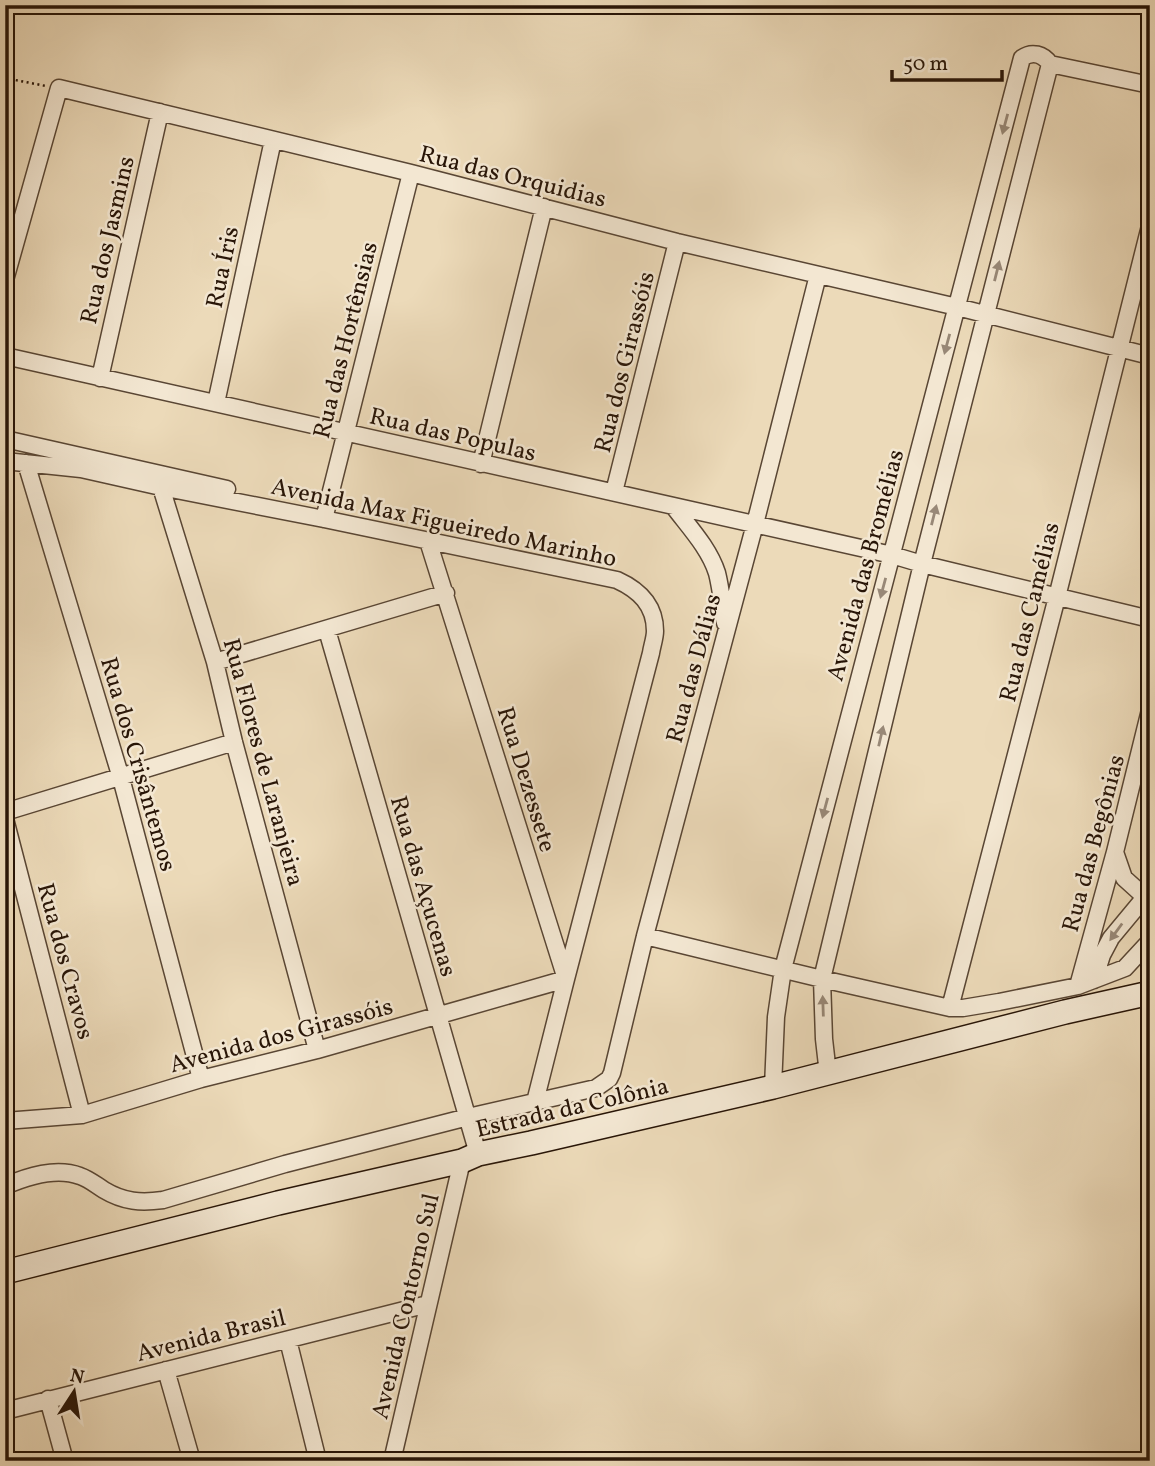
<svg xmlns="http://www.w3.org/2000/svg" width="1155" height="1466" viewBox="0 0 1155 1466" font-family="Vollkorn,serif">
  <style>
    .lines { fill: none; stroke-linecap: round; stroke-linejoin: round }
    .minor-casing { stroke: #594634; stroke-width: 19 }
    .secondary-casing { stroke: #281507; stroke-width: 26 }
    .path { stroke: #281507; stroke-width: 2.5; stroke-dasharray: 2 3.5; stroke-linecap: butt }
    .minor { stroke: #f3e7d2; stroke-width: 16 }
    .secondary { stroke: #f3e7d2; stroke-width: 23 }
    .oneway { fill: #988877 }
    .labels { text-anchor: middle; stroke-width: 5; stroke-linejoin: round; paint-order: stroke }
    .street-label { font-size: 24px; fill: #281507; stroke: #f3e7d2 }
  </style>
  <rect width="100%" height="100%" fill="#ecdab9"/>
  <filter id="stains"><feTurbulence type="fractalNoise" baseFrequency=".00286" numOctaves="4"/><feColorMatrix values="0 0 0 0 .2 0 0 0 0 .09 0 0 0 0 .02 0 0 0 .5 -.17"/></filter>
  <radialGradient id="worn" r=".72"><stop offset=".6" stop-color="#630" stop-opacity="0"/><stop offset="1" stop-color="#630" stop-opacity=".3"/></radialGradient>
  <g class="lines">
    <g class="minor-casing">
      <path id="minor" d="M 1050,64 L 1150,85
        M 5,280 L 59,88 L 411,173 L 677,242 L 957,307 L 1150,356
        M 5,356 L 892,555 L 922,564 L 1150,619
        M 100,378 L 160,112
        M 216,403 L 273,140
        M 5,439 L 227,489
        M 5,461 L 81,469 L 161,487 L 324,519 L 617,580 C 639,590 655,605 655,631 C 655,638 652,646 651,653 L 566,979 L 535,1102
        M 26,463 L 121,778 L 201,1079
        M 481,464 L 544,207
        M 161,487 L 215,662 L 234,742 L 317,1050
        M 614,492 L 677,242
        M 674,507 C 689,527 709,548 717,573 C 721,589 723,607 725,623
        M 324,519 L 411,173
        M 327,630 L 478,1154
        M 215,662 L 446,593
        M 5,812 L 234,742
        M 5,819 L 82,1115
        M 1115,852 L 1124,878 L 1145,897
        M 645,936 L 822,979 L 950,1008 L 963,1008 L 999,1002 L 1078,986 L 1125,968 L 1150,941
        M 1094,980 L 1102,955 L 1111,938 L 1150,891
        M 1078,986 L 1115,852 L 1150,710
        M 950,1008 L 1057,597 L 1150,226
        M 828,1074 L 824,1039 L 822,979 L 922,564 L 1050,64
        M 773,1087 L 776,1017 L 783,969 L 1022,58 C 1032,51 1043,54 1050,64
        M 5,1121 L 82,1115 L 201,1079 L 317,1050 L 566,979 L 428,541
        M 5,1186 C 28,1176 56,1167 80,1176 C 89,1179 96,1185 104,1190 C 124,1202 141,1203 163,1200 L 285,1164 L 468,1117 L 596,1088 L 609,1079 L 612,1073 L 645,936 L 755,524 L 818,275
        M 288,1340 L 318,1461
        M 166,1370 L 192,1461
        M 48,1399 L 65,1461
        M 5,1411 L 428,1304
        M 392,1461 L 462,1161"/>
    </g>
    <g class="secondary-casing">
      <path id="secondary" d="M 5,1272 L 278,1203 L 462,1161 L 478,1154 L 531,1143 L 773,1087 L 1065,1012 L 1150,993"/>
    </g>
    <path class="path" d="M 5,78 L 46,86"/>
    <use href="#minor" class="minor"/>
    <use href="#secondary" class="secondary"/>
  </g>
  <defs><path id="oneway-solid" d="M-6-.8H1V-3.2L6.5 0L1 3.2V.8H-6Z" transform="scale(1.75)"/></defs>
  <g class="oneway">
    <use href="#oneway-solid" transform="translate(1005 124) rotate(105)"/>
    <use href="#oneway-solid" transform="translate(997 271) rotate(-76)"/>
    <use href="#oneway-solid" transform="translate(947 344) rotate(105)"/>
    <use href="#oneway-solid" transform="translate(934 515) rotate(-76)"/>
    <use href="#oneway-solid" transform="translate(883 588) rotate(105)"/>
    <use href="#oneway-solid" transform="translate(881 736) rotate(-77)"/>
    <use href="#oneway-solid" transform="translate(825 808) rotate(105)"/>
    <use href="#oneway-solid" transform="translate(1116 932) rotate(126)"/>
    <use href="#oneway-solid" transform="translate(823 1006) rotate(-92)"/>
  </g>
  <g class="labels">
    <g class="street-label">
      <text transform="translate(513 176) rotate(14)" y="8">Rua das Orquidias</text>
      <text transform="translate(107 240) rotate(-77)" y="8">Rua dos Jasmins</text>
      <text transform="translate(222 267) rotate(-78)" y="8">Rua Íris</text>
      <text transform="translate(345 340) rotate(-76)" y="8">Rua das Hortênsias</text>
      <text transform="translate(624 362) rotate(-76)" y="8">Rua dos Girassóis</text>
      <text transform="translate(453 434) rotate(13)" y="8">Rua das Populas</text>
      <text transform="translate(444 522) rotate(12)" y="8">Avenida Max Figueiredo Marinho</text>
      <text transform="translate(865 565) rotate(-75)" y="8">Avenida das Bromélias</text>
      <text transform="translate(1029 612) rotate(-76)" y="8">Rua das Camélias</text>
      <text transform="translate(693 668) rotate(-75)" y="8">Rua das Dálias</text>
      <text transform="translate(264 762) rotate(75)" y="8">Rua Flores de Laranjeira</text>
      <text transform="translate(139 764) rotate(74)" y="8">Rua dos Crisântemos</text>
      <text transform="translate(527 779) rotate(73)" y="8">Rua Dezessete</text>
      <text transform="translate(1093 843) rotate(-75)" y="8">Rua das Begônias</text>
      <text transform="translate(424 886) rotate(74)" y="8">Rua das Açucenas</text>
      <text transform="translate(66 961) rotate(75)" y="8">Rua dos Cravos</text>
      <text transform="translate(281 1035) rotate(-15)" y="8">Avenida dos Girassóis</text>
      <text transform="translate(572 1107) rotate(-13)" y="8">Estrada da Colônia</text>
      <text transform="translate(405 1306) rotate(-77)" y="8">Avenida Contorno Sul</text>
      <text transform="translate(211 1335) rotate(-14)" y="8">Avenida Brasil</text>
    </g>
  </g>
  <rect width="1155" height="1466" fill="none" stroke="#ecdab9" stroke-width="28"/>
  <rect x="7" y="7" width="1141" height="1452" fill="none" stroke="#281507" stroke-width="3.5"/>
  <rect x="14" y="14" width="1127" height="1438" fill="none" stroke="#281507" stroke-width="2"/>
  <g transform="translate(74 1392) rotate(12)" stroke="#f3e7d2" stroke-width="5" paint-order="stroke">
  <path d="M0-5L12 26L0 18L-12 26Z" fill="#281507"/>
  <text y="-10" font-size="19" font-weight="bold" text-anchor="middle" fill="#281507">N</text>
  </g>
  <path d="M892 70v10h110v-10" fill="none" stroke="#281507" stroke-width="3.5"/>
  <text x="903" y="70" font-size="21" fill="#281507" stroke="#f3e7d2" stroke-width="5" paint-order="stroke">50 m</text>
  <rect width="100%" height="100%" filter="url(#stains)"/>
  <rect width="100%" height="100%" fill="url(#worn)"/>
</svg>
